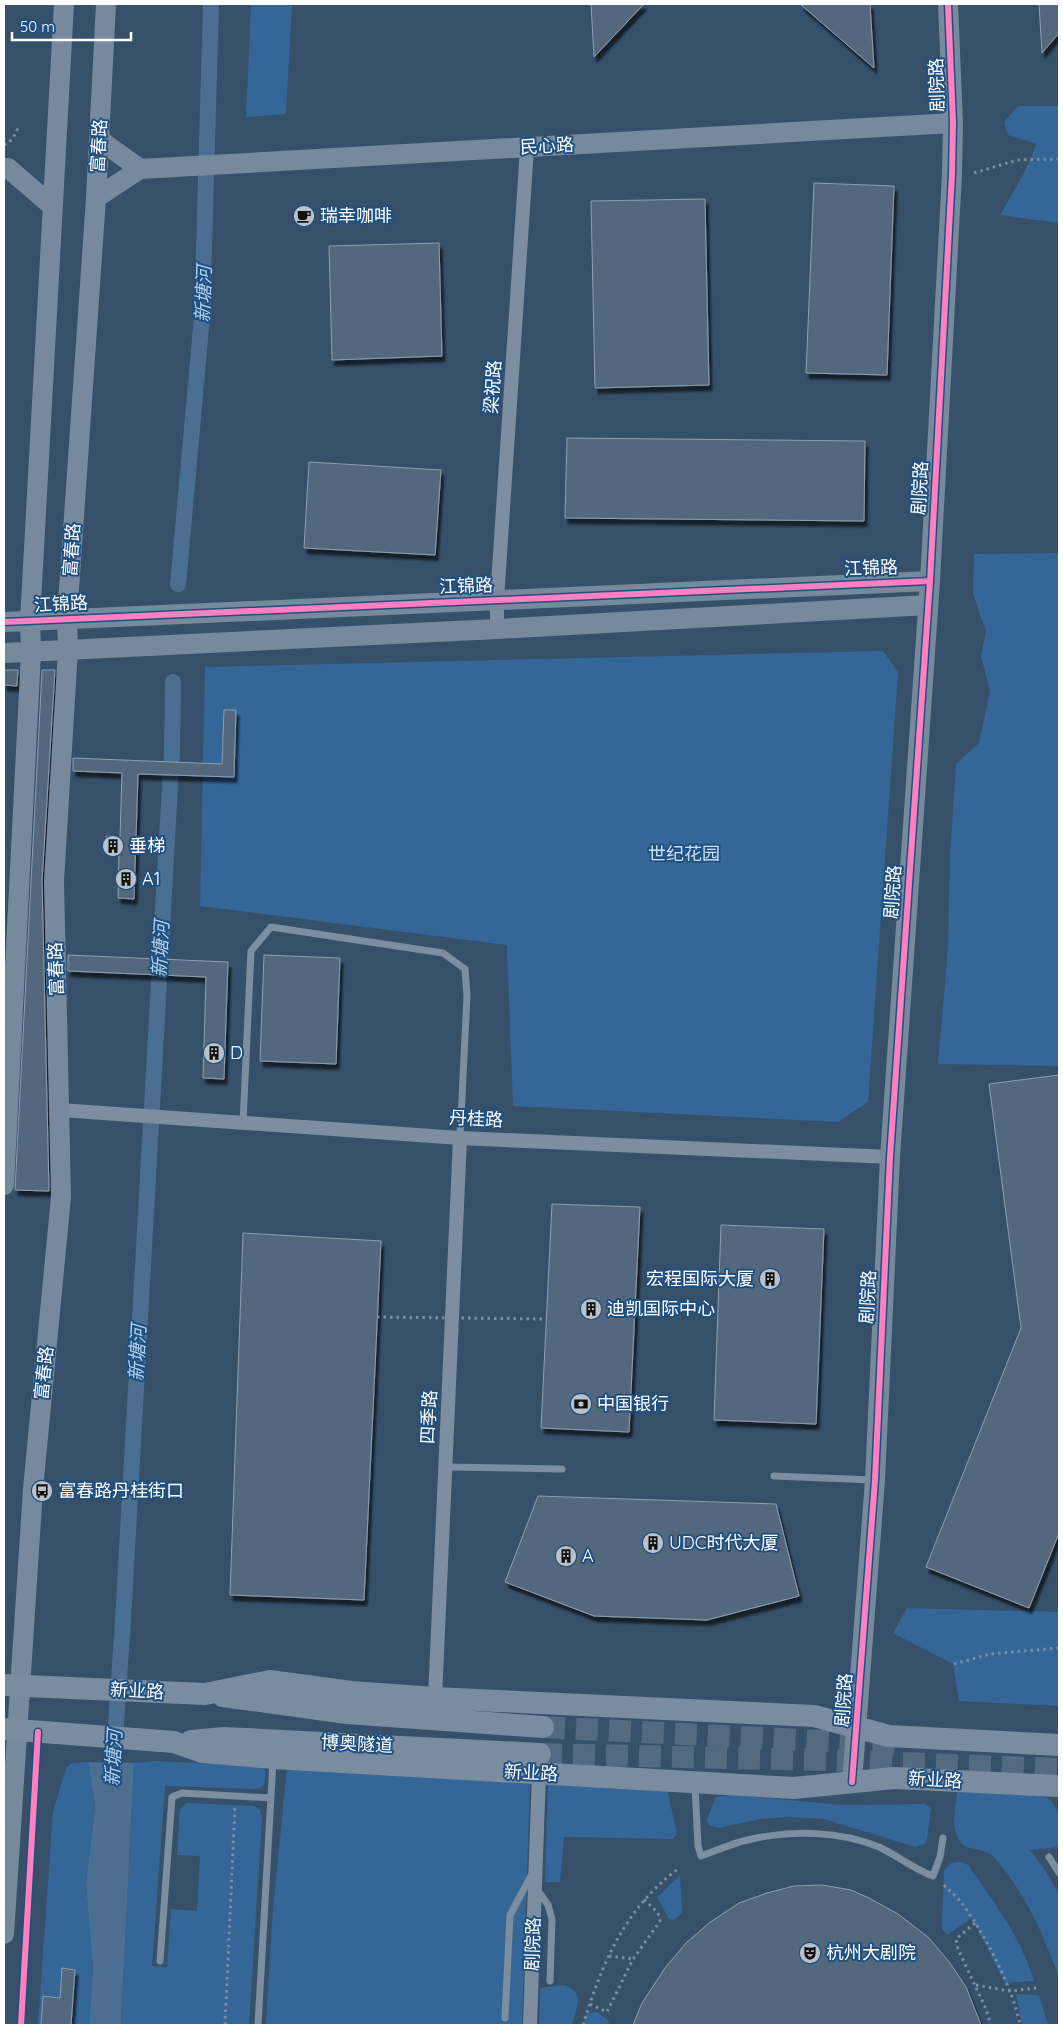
<svg xmlns="http://www.w3.org/2000/svg" width="1063" height="2029" viewBox="0 0 1063 2029" font-family="Quicksand,'Noto Sans SC',sans-serif">
  <style>
    .green { fill: #346698 }
    .water { fill: #4c6e91 }
    .lines { fill: none; stroke-linecap: round; stroke-linejoin: round }
    .canal { stroke: #4c6e91; stroke-width: 16 }
    .building { fill: #53687d; stroke: #8f9faf; filter: url(#shadow) }
    .primary-tunnel { stroke: #546a80; stroke-width: 22; stroke-dasharray: 22 11; stroke-linecap: butt }
    .path { stroke: #7c8ea0; stroke-width: 3; stroke-dasharray: 2.5 4; stroke-linecap: butt }
    .lane { stroke: #7c8ea0; stroke-width: 7 }
    .street { stroke: #7c8ea0; stroke-width: 14 }
    .secondary { stroke: #778a9d; stroke-width: 20 }
    .primary { stroke: #7a8c9f; stroke-width: 22 }
    .path-bridge { stroke: #7c8ea0; stroke-width: 3; stroke-dasharray: 2.5 4; stroke-linecap: butt }
    .cycleway-casing { stroke: #205080; stroke-width: 9 }
    .cycleway { stroke: #ff80c0; stroke-width: 6 }
    .labels { text-anchor: middle; stroke-width: 4; stroke-linejoin: round; paint-order: stroke }
    .street-label { font-size: 18px; fill: #fff; stroke: #205080 }
    .poi-label { font-size: 18px; fill: #fff; stroke: #205080; text-anchor: start }
    .park-label { font-size: 18px; fill: #c9e0f6; stroke: #205080 }
    .water-label { font-size: 19px; font-style: italic; fill: #b0d1f0; stroke: #205080 }
  </style>
  <defs>
    <filter id="shadow"><feDropShadow dx="3" dy="5.5" stdDeviation="1" flood-color="#0009"/></filter>
  </defs>
  <rect width="100%" height="100%" fill="#36506a"/>
  <path class="green" d="M 251,4 L 292,4 L 286,114 L 246,117 Z
    M 1018,106 L 1059,106 L 1059,223 L 1000,215 L 1022,177 L 1037,144 L 1008,135 L 1004,122 Z
    M 1059,553 L 1059,1066 L 938,1064 L 948,949 L 950,857 L 956,764 L 979,743 L 990,691 L 981,656 L 986,631 L 973,594 L 974,554 Z
    M 883,651 L 898,672 L 868,1102 L 838,1122 L 513,1106 L 507,945 L 200,906 L 205,667 Z
    M 907,1608 L 1059,1612 L 1059,1706 L 959,1701 L 953,1664 L 893,1633 Z
    M 155,1761 L 261,1766 L 266,1773 L 264,1785 L 259,1789 L 165,1786 L 152,1966 L 167,1967 L 171,1909 L 197,1911 L 200,1856 L 177,1855 L 180,1809 L 187,1803 L 254,1806 L 260,1810 L 262,1818 L 249,2025 L 121,2025 L 134,1763 Z
    M 88,1762 L 95,1806 L 86,1884 L 93,1970 L 89,2025 L 38,2025 L 53,1812 L 66,1768 L 72,1763 Z
    M 287,1768 L 530,1782 L 522,2025 L 266,2025 L 273,1909 Z
    M 548,1782 L 666,1784 L 677,1834 L 673,1839 L 564,1837 L 560,1882 L 545,1882 Z
    M 962,1787 L 1046,1797 C 1063,1808 1059,1827 1059,1847 L 1030,1850 L 1045,1870 L 1059,1895 L 1059,1977 C 1042,1932 1025,1892 993,1856 C 984,1847 966,1852 959,1840 C 950,1826 956,1807 957,1791 Z
    M 732,1795 L 844,1805 L 925,1804 L 931,1808 L 927,1840 L 925,1844 L 915,1847 L 824,1819 L 789,1817 L 760,1819 L 719,1828 L 709,1825 L 707,1819 L 716,1797 Z
    M 961,1862 L 968,1865 C 996,1905 1019,1934 1034,1981 L 1005,1983 L 972,1918 L 947,1935 L 942,1929 L 944,1870 L 951,1863 Z
    M 680,1875 L 682,1913 L 674,1920 L 669,1919 L 657,1897 Z
    M 564,1985 C 586,1992 576,2009 572,2025 L 539,2025 L 540,1988 Z
    M 1016,1994 L 1039,1995 L 1048,2025 L 1022,2025 Z
    M 597,2012 L 609,2021 L 608,2025 L 583,2025 L 587,2013 Z"/>
  <path class="water" d="M 88,1762 L 134,1763 L 121,2025 L 89,2025 L 93,1970 L 86,1884 L 95,1806 Z"/>
  <g class="lines">
    <path class="canal" d="M 178,584 L 202,317 L 211,4
      M 112,1783 L 123,1620 L 172,751 L 173,682"/>
  </g>
  <path class="building" d="M 591,4 L 644,4 L 594,57 Z
    M 800,4 L 870,4 L 874,68 Z
    M 1039,4 L 1059,4 L 1059,33 L 1042,53 Z
    M 814,183 L 894,186 L 887,375 L 806,373 Z
    M 705,199 L 709,385 L 595,388 L 591,201 Z
    M 439,243 L 442,356 L 332,360 L 329,246 Z
    M 567,438 L 865,441 L 864,521 L 565,518 Z
    M 309,462 L 441,470 L 435,555 L 304,548 Z
    M 4,670 L 18,670 L 17,686 L 4,685 Z
    M 42,670 L 55,670 L 42,881 L 49,1191 L 15,1190 Z
    M 224,710 L 236,710 L 234,777 L 138,774 L 134,899 L 118,898 L 119,850 L 106,849 L 106,836 L 120,837 L 122,773 L 73,771 L 73,758 L 222,764 Z
    M 68,955 L 228,962 L 224,1079 L 203,1078 L 206,977 L 68,971 Z
    M 264,955 L 340,958 L 336,1064 L 260,1061 Z
    M 1059,1075 L 1059,1533 L 1029,1608 L 926,1567 L 1021,1328 L 989,1084 Z
    M 552,1204 L 640,1207 L 629,1432 L 541,1428 Z
    M 721,1225 L 824,1229 L 816,1424 L 714,1420 Z
    M 243,1233 L 381,1241 L 364,1600 L 230,1595 Z
    M 538,1496 L 776,1504 L 799,1596 L 707,1620 L 594,1616 L 505,1582 Z
    M 822,1885 L 851,1890 L 869,1898 L 898,1914 L 929,1938 L 950,1963 L 966,1987 L 981,2025 L 633,2025 L 642,2003 L 665,1968 L 686,1943 L 709,1923 L 739,1903 L 767,1893 L 794,1886 Z
    M 62,1968 L 75,1970 L 71,2025 L 41,2025 L 43,1996 L 60,1998 Z"/>
  <g class="lines">
    <path class="primary-tunnel" d="M 543,1727 L 903,1745
      M 540,1754 L 824,1760 L 1059,1769"/>
    <path class="path" d="M 4,145 C 13,141 15,134 19,126
      M 974,173 L 1017,160 L 1059,159
      M 954,1664 L 990,1654 L 1059,1648
      M 944,1885 C 950,1891 956,1896 961,1902 C 984,1932 1013,1988 1020,2025
      M 975,1923 L 956,1939 L 958,1949 L 986,2009 L 991,2025
      M 609,1956 L 633,1959
      M 976,1985 L 1009,1991 L 1037,1988
      M 590,2004 L 607,2012 L 633,1959 L 660,1921 L 658,1913 L 644,1899
      M 225,2025 L 235,1806
      M 583,2025 C 602,1963 625,1908 679,1868"/>
    <path class="lane" d="M 243,1123 L 251,951 L 271,927 L 443,953 L 465,969 L 467,996 L 460,1138
      M 446,1467 L 562,1469
      M 774,1476 L 873,1480
      M 695,1785 L 698,1846 L 701,1856 C 718,1850 735,1842 752,1839 C 793,1830 840,1831 879,1847 C 898,1856 914,1869 933,1876 L 940,1857 L 943,1838
      M 1049,1857 L 1059,1873
      M 537,1889 L 548,1905 L 552,1919 L 550,1981
      M 160,1961 L 172,1797 L 182,1793 L 271,1798
      M 505,2018 L 510,1915 L 532,1874
      M 258,2025 L 273,1761"/>
    <path class="street" d="M 497,629 L 497,599 L 527,148
      M 60,1110 L 460,1138 L 890,1157
      M 435,1698 L 460,1138
      M 530,2025 L 539,1773"/>
    <path class="secondary" d="M 100,140 L 140,169
      M 4,168 L 8,168 L 52,206
      M 96,198 L 140,169 L 953,123
      M 4,622 L 930,581
      M 4,653 L 497,629 L 928,605
      M 4,1185 L 31,652 L 30,621 L 64,4
      M 852,1782 L 875,1480 L 890,1157 L 930,581 L 952,174 L 953,123 L 948,4
      M 4,1934 L 33,1489 L 61,1197 L 54,881 L 68,649 L 67,618 L 96,198 L 106,4"/>
    <path class="primary" d="M 4,1685 L 205,1694 L 270,1681 L 351,1692 L 435,1698 L 814,1716 L 889,1736 L 1059,1745
      M 223,1696 L 347,1713 L 543,1727
      M 4,1729 L 174,1742 L 202,1752 L 273,1758 L 794,1788 L 894,1778 L 1059,1786
      M 191,1741 L 224,1738 L 540,1754"/>
    <path class="path-bridge" d="M 377,1317 L 546,1319"/>
    <g class="cycleway-casing">
      <path id="cycleway" d="M 4,622 L 930,581
        M 852,1782 L 875,1480 L 890,1157 L 930,581 L 952,174 L 953,123 L 948,4
        M 21,2025 L 38,1732"/>
    </g>
    <use href="#cycleway" class="cycleway"/>
  </g>
  <defs>
    <g id="cafe-disc" transform="scale(1.125)"><circle r="9.5" fill="#b9c2cb" stroke="#205080"/><path d="M-5.5-4.5H6V0H3Q3 3.5 0 3.5H-2.5Q-5.5 3.5-5.5 0ZM3-3.2v2h1.7v-2ZM-6 4.5H4V6H-6Z" fill="#111"/></g>
    <g id="building-disc" transform="scale(1.125)"><circle r="9.5" fill="#b9c2cb" stroke="#205080"/><path d="M-4-6H4V6H1V3H-1V6H-4ZM-2.5-4.3h1.7v1.8h-1.7ZM.8-4.3h1.7v1.8H.8ZM-2.5-1h1.7V.8h-1.7ZM.8-1h1.7V.8H.8Z" fill="#111"/></g>
    <g id="bank-disc" transform="scale(1.125)"><circle r="9.5" fill="#b9c2cb" stroke="#205080"/><path d="M-6-4H6V4H-6ZM0-2.3a2.3 2.3 0 1 0 0 4.6a2.3 2.3 0 1 0 0-4.6Z" fill="#111"/></g>
    <g id="bus-disc" transform="scale(1.125)"><circle r="9.5" fill="#b9c2cb" stroke="#205080"/><path d="M-5-6H5V4H4V6H2V4H-2V6H-4V4H-5ZM-3.5-4V0h7V-4ZM-3.5 1.2v1.5H-2V1.2ZM2 1.2v1.5H3.5V1.2Z" fill="#111"/></g>
    <g id="theatre-disc" transform="scale(1.125)"><circle r="9.5" fill="#b9c2cb" stroke="#205080"/><path d="M-5-5.5Q0-4 5-5.5V0Q5 5 0 6Q-5 5-5 0ZM-3.3-2.5H-1v1.5H-3.3ZM1-2.5H3.3v1.5H1ZM-2.8 1Q0 5.5 2.8 1Z" fill="#111"/></g>
  </defs>
  <g fill-rule="evenodd">
    <use href="#cafe-disc" x="304" y="216"/>
    <use href="#building-disc" x="113" y="846"/>
    <use href="#building-disc" x="126" y="879"/>
    <use href="#building-disc" x="214" y="1053"/>
    <use href="#building-disc" x="770" y="1279"/>
    <use href="#building-disc" x="591" y="1309"/>
    <use href="#bank-disc" x="581" y="1404"/>
    <use href="#bus-disc" x="42" y="1491"/>
    <use href="#building-disc" x="653" y="1543"/>
    <use href="#building-disc" x="566" y="1556"/>
    <use href="#theatre-disc" x="810" y="1953"/>
  </g>
  <g class="labels">
    <g class="street-label">
      <text transform="translate(937 85) rotate(-92)" y="6">剧院路</text>
      <text transform="translate(99 146) rotate(-87)" y="6">富春路</text>
      <text transform="translate(547 146) rotate(-3)" y="6">民心路</text>
      <text transform="translate(493 387) rotate(-86)" y="6">梁祝路</text>
      <text transform="translate(920 488) rotate(-87)" y="6">剧院路</text>
      <text transform="translate(72 550) rotate(-86)" y="6">富春路</text>
      <text transform="translate(871 568) rotate(-2)" y="6">江锦路</text>
      <text transform="translate(466 586) rotate(-2)" y="6">江锦路</text>
      <text transform="translate(61 604) rotate(-3)" y="6">江锦路</text>
      <text transform="translate(893 892) rotate(-86)" y="6">剧院路</text>
      <text transform="translate(56 969) rotate(-92)" y="6">富春路</text>
      <text transform="translate(476 1119) rotate(3)" y="6">丹桂路</text>
      <text transform="translate(868 1297) rotate(-87)" y="6">剧院路</text>
      <text transform="translate(44 1373) rotate(-84)" y="6">富春路</text>
      <text transform="translate(429 1417) rotate(-87)" y="6">四季路</text>
      <text transform="translate(137 1691) rotate(3)" y="6">新业路</text>
      <text transform="translate(844 1700) rotate(-86)" y="6">剧院路</text>
      <text transform="translate(357 1744) rotate(3)" y="6">博奥隧道</text>
      <text transform="translate(531 1773) rotate(3)" y="6">新业路</text>
      <text transform="translate(935 1780) rotate(3)" y="6">新业路</text>
      <text transform="translate(533 1944) rotate(-88)" y="6">剧院路</text>
    </g>
    <g class="poi-label">
      <text x="320" y="222">瑞幸咖啡</text>
      <text x="129" y="852">垂梯</text>
      <text x="142" y="885">A1</text>
      <text x="230" y="1059">D</text>
      <text x="754" y="1285" text-anchor="end">宏程国际大厦</text>
      <text x="607" y="1315">迪凯国际中心</text>
      <text x="597" y="1410">中国银行</text>
      <text x="58" y="1497">富春路丹桂街口</text>
      <text x="669" y="1549">UDC时代大厦</text>
      <text x="582" y="1562">A</text>
      <text x="826" y="1959">杭州大剧院</text>
    </g>
    <g class="park-label">
      <text x="684" y="860">世纪花园</text>
    </g>
    <g class="water-label">
      <text transform="translate(203 294) rotate(-88)" y="7">新塘河</text>
      <text transform="translate(160 949) rotate(-87)" y="7">新塘河</text>
      <text transform="translate(137 1353) rotate(-87)" y="7">新塘河</text>
      <text transform="translate(113 1758) rotate(-87)" y="7">新塘河</text>
    </g>
  </g>
  <rect width="1063" height="2029" fill="none" stroke="#ffffff" stroke-width="10"/>
  <path d="M12 32v8h119v-8" fill="none" stroke="#ffffff" stroke-width="2.5"/>
  <text x="20" y="32" font-size="15" fill="#ffffff" stroke="#205080" stroke-width="4" paint-order="stroke">50 m</text>
</svg>
